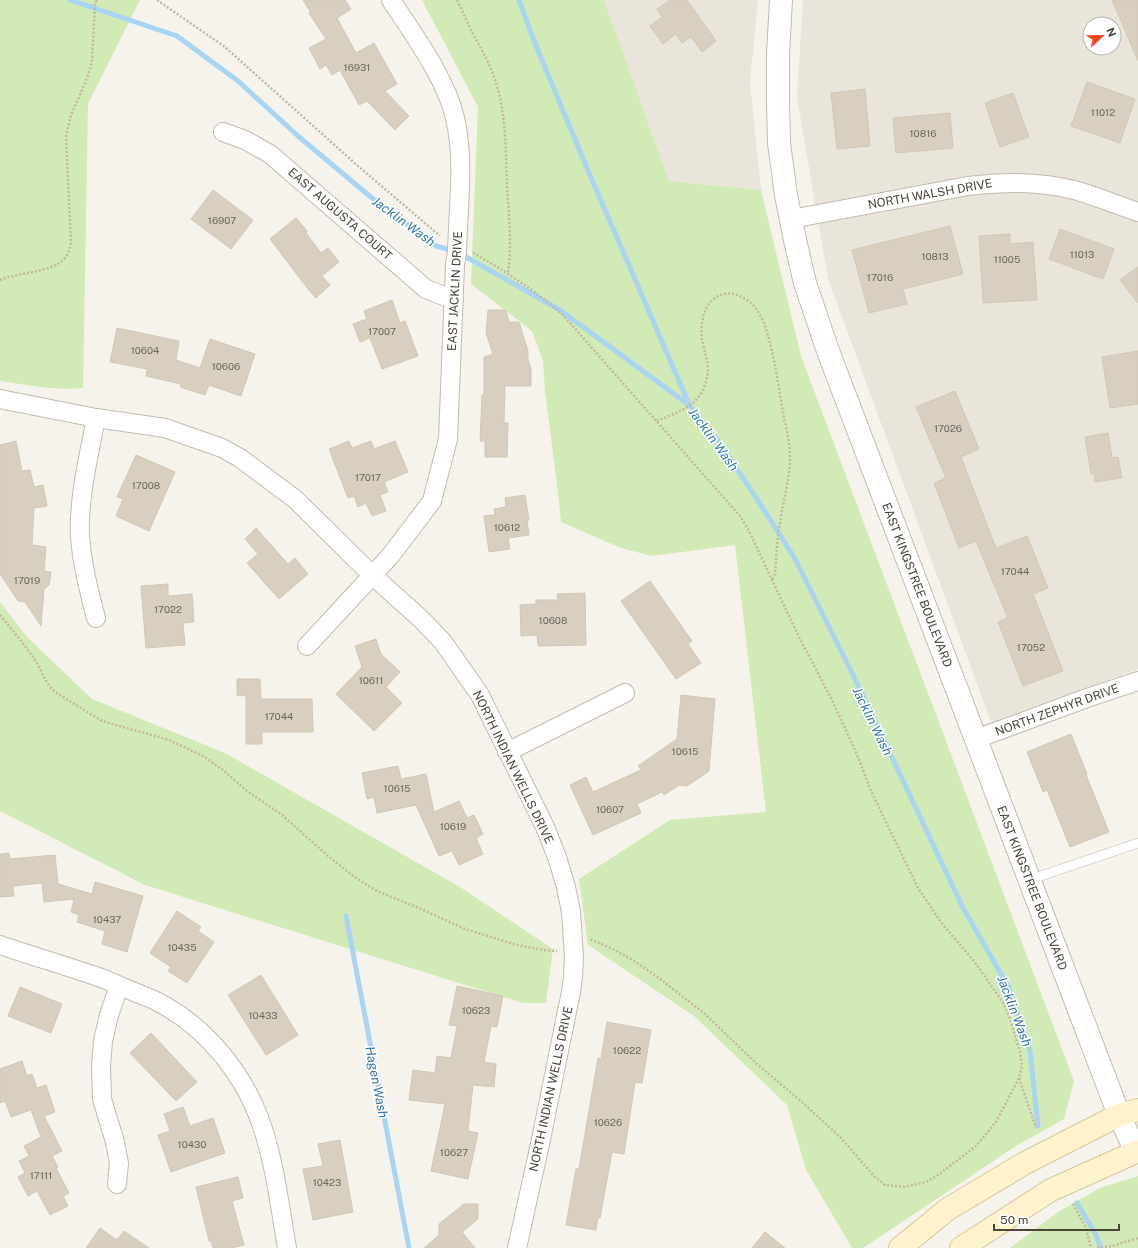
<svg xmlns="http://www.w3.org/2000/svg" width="1138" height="1248" viewBox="0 0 1138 1248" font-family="'Public Sans',sans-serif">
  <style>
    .residential { fill: #eae5da; fill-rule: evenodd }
    .green { fill: #d2eab5 }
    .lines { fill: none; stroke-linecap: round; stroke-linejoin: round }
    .stream { stroke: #a9d4f2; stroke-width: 5 }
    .building { fill: #d8cfc1; stroke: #d3c7b4 }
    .service-casing { stroke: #c2bbae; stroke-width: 10 }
    .minor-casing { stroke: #c2bbae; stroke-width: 20 }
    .tertiary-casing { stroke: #c2bbae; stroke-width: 24 }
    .secondary-casing { stroke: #d6c79b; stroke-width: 24 }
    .path { stroke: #c4b79f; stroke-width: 2.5; stroke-dasharray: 2 2; stroke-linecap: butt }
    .service { stroke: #fff; stroke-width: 9 }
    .minor { stroke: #fff; stroke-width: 18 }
    .tertiary { stroke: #fff; stroke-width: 22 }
    .secondary { stroke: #fff3cd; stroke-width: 22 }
    .labels { text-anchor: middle; stroke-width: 3; stroke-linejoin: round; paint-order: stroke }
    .number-label { font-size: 10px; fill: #6e675b }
    .street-label { font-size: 12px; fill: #4b4439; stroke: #fff }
    .water-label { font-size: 13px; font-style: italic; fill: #2e7ab2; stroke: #fff }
  </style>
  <rect width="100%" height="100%" fill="#f6f3ec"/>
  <path class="residential" d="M 604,0 L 758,0 L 750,83 L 761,190 L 669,181 Z
    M 803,0 L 1138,0 L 1138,669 L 991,722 L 828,279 L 797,97 ZM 1090,24 L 1114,24 L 1114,48 L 1090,48 Z"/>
  <path class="green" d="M 0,0 L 140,0 L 88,104 L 83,388 C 55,391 28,385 0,381 Z
    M 422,0 L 604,0 L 669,181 L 761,190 L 801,356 L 1074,1081 L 1064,1119 L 1016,1146 L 863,1248 L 852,1248 L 806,1170 L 787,1105 L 694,1016 L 588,945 L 579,879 L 670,820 L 766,812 L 735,545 L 652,556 L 621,548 L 561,522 L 556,476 L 545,392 L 543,361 L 532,331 L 471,284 L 478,107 Z
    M 0,602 L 26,636 L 92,699 L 225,753 L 460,887 L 553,949 L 546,1003 L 523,1003 L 145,885 L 0,811 Z
    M 1138,1176 L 1138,1248 L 1010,1248 L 1058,1212 L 1100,1188 Z"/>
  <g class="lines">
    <path class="stream" d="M 70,0 L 177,36 L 238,81 L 298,136 L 372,198 L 436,246 L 454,251
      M 519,0 L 534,41 L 589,173 L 689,404
      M 461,254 L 560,310 L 689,405 L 716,438 L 753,493 L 794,557 L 856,681 L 963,908 L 1008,986 L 1030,1051 L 1038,1126
      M 346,916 L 409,1248
      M 1077,1203 L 1095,1233 L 1101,1248"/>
  </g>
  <path class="building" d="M 303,0 L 345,0 L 351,9 L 337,18 L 356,53 L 374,43 L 397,84 L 385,91 L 409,116 L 395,130 L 367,101 L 359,105 L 340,70 L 332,75 L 326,65 L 320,69 L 309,48 L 326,39 L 309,13 L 311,13 Z
    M 670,0 L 687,0 L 716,41 L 702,52 L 691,37 L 682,43 L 676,34 L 663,44 L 650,26 L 662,17 L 657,9 Z
    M 1112,0 L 1138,0 L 1138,61 Z
    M 1087,82 L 1135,99 L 1120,143 L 1071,126 Z
    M 865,89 L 870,146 L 837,149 L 831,93 Z
    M 1013,93 L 1029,137 L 1000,147 L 985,103 Z
    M 950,113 L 953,148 L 896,153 L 893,118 Z
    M 213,190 L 253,220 L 231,249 L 191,219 Z
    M 296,218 L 307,231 L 306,233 L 321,253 L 328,248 L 339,262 L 322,276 L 330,285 L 316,298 L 308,289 L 270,239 Z
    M 950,226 L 963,274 L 903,289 L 907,304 L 869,313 L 852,250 Z
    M 1060,229 L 1114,249 L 1103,279 L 1049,259 Z
    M 1010,234 L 1010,244 L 1033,242 L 1037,300 L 983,303 L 979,236 Z
    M 1138,267 L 1138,303 L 1120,280 Z
    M 392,300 L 400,323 L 405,321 L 418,356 L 382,369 L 370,338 L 360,342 L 353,324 L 367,319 L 364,311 Z
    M 488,310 L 506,310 L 509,322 L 519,322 L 528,351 L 528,360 L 531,368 L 531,386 L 505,386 L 504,423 L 508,423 L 507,457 L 485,457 L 485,441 L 480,441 L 482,395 L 484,395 L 484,357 L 493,354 L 486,333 Z
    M 117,328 L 179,341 L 176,360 L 200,368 L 210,339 L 255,354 L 241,396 L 209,385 L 205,395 L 180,387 L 181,384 L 146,376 L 147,369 L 110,362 Z
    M 1138,351 L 1138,404 L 1110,408 L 1102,357 Z
    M 955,391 L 979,449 L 961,457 L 996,548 L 1027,536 L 1048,588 L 1033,594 L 1063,671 L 1023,686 L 998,622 L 1008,618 L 976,541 L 959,548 L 934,483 L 946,478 L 916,407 Z
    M 1108,433 L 1112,458 L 1118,457 L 1122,478 L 1095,482 L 1094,474 L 1091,474 L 1085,437 Z
    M 16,441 L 22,471 L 30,470 L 34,487 L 43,485 L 47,506 L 34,508 L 32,545 L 46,547 L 44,571 L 51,572 L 49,585 L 44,589 L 41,626 L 25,602 L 18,601 L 0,574 L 0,445 Z
    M 349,441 L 352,448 L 371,441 L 374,449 L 395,441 L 408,472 L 384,482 L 388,492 L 380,495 L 386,511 L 372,516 L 366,503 L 358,507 L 354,496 L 348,498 L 329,449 Z
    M 136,455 L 175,472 L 149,531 L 116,516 L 123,499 L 117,497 Z
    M 525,495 L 529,520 L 527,520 L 529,535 L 508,538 L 510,549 L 489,552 L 484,516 L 495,515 L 494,509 L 506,507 L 505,498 Z
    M 256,528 L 288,564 L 295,558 L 308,574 L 279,599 L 247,563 L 258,554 L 245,539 Z
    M 650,581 L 692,641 L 688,644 L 701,663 L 676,679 L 621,601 Z
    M 168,584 L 168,596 L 192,594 L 194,622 L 183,623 L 185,645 L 146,648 L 141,586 Z
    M 585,593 L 586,645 L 538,646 L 537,635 L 521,636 L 520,605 L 536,604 L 536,600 L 558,600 L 557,594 Z
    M 376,639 L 381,654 L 400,672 L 386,687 L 402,703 L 374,731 L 336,694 L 362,667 L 355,646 Z
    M 237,679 L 260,679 L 261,699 L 312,699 L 313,732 L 262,732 L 262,744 L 246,744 L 246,696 L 237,695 Z
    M 681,695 L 715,699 L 709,771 L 687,786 L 679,785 L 664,795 L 662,792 L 637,804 L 641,813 L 593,835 L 570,785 L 586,777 L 593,792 L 641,770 L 638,766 L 677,739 Z
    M 1071,734 L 1087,774 L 1086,775 L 1109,832 L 1070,847 L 1047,790 L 1043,792 L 1027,752 Z
    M 398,766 L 401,779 L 426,774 L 434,812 L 459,801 L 467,818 L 474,815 L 483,834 L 476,838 L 483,854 L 459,865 L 452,851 L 439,856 L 416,805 L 377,813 L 374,797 L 367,799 L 362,773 Z
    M 9,853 L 10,859 L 55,855 L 58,884 L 92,894 L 95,882 L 143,896 L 127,952 L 102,944 L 105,931 L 77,922 L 79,915 L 71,912 L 74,899 L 44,902 L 42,883 L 13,886 L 14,896 L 0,897 L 0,854 Z
    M 177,911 L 201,927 L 198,931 L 214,942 L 187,983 L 168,971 L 171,967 L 150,953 Z
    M 261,975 L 298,1035 L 266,1055 L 228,995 Z
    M 457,986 L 503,996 L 497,1027 L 491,1026 L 484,1062 L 496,1064 L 494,1087 L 473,1085 L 468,1131 L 478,1133 L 468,1179 L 431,1171 L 445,1104 L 409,1100 L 413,1070 L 435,1073 L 437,1056 L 451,1058 L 457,1026 L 449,1025 Z
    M 20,987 L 62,1004 L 51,1033 L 8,1016 Z
    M 607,1022 L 651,1030 L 642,1083 L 635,1082 L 624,1154 L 612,1152 L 600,1218 L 598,1217 L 596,1230 L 566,1225 L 576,1169 L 579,1169 L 598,1058 L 601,1059 Z
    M 151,1033 L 197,1082 L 176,1101 L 130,1053 Z
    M 22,1061 L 27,1076 L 32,1074 L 37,1088 L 46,1085 L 55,1112 L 44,1116 L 62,1151 L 52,1156 L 58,1167 L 56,1168 L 69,1193 L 63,1196 L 68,1206 L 50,1215 L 37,1191 L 28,1196 L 18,1177 L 25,1173 L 19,1161 L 29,1156 L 24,1146 L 41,1137 L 31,1110 L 11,1117 L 5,1101 L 0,1103 L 0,1069 Z
    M 183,1107 L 190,1126 L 213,1118 L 225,1153 L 171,1172 L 158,1135 L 170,1131 L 164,1114 Z
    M 340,1140 L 353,1212 L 313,1220 L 303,1169 L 323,1166 L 318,1144 Z
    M 238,1177 L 243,1198 L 232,1201 L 244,1245 L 231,1248 L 213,1248 L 211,1241 L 209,1241 L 196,1187 Z
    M 464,1204 L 478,1204 L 478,1219 L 462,1232 L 475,1248 L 424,1248 L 439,1235 L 439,1224 Z
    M 100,1228 L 117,1240 L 124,1231 L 149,1248 L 86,1248 Z
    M 765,1232 L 785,1248 L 752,1248 Z"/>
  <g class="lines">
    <g class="service-casing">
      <path id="service" d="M 1029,880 L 1138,843"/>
    </g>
    <g class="minor-casing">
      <path id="minor" d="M 223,132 L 245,140 L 270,154 L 426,289 L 454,300
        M 791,219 L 968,186 C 1005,182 1038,181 1074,190 C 1096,196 1117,205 1138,212
        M 0,399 L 96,418 L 165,428 L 222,448 L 240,458 L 295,499 L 372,575 L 422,620 L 443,642 L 480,695 L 545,827 L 557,857 L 566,887 L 571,912 L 574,958 L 573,977 L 571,992 L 540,1144 L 517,1248
        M 96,618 C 89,591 82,564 80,537 C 78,499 89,455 96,418
        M 307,646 L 391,555 L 432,501 L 448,439 L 455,265 L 457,252 C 458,208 465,161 455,118 C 446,78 413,34 391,0
        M 976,739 L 1087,698 L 1138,681
        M 507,752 L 625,693
        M 0,945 C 35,957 70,967 104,979 C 113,983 122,987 132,991 C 139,994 147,997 154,1000 C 205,1025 244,1073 262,1126 C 275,1164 280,1208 287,1248
        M 117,1184 L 119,1163 L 115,1142 L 102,1099 L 101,1066 L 103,1041 L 109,1015 L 119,986"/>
    </g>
    <g class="tertiary-casing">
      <path id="tertiary" d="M 781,0 L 778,54 L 778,103 L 779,143 L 786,195 L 795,240 L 805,283 L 828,351 L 1119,1115 L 1136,1152"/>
    </g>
    <g class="secondary-casing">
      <path id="secondary" d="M 900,1248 L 948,1209 L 1025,1163 L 1119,1115 L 1138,1110
        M 961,1248 L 1051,1190 L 1138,1151"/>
    </g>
    <path class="path" d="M 157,0 L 225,47 L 358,166 L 440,236
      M 457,0 C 463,12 468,24 474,36 C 482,50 490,64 495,80 C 506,110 506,155 507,188 C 509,215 512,247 508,273
      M 473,253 C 504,270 535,291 562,314 L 741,517 L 749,531 L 799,637 L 831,698 L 856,752 L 871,791 L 918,888 L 943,925 L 974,961 L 1004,1004 L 1010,1019 L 1020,1052 L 1022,1066 L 1019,1078 L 996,1122 L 976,1146 L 938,1175 L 926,1182 L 905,1187 L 885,1185 L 874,1176 L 841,1138 L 802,1102 L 757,1064 L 705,1014 L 659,978 L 634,961 L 613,949 L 590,939
      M 0,280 C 19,272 51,273 64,259 C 69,254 70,248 71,242 L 66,136 L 71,115 L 86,81 L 92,62 L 95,3 L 97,0
      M 657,421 C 673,414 693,408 702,392 C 705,385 708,377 708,369 C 707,358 704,349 702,339 C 700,323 704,300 721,295 C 731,292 738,294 747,300 C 765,311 770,344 775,365 C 778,382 781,400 784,418 C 787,431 790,444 790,457 C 790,479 783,501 780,523 C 777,540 776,557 775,574 L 772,580
      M 0,615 C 12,630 25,645 35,660 C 43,672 44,682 55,692 L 102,721 L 169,740 L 203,756 L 223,770 L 247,791 L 282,815 L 328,856 L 356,878 L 377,891 L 419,908 L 465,929 L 517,945 L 543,950 L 557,951
      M 1019,1078 L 1036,1128
      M 1073,1204 L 1085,1226 L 1091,1248
      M 1097,1248 L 1112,1246 L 1138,1238"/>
    <use href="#service" class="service"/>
    <use href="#minor" class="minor"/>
    <use href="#tertiary" class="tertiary"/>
    <use href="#secondary" class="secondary"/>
  </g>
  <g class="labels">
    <g class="number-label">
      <text x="357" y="71">16931</text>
      <text x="1103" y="116">11012</text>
      <text x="923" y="137">10816</text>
      <text x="222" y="224">16907</text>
      <text x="1082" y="258">11013</text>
      <text x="935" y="260">10813</text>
      <text x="1007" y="263">11005</text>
      <text x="880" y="281">17016</text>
      <text x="382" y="335">17007</text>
      <text x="145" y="354">10604</text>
      <text x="226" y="370">10606</text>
      <text x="948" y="432">17026</text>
      <text x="368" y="481">17017</text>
      <text x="146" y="489">17008</text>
      <text x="507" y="531">10612</text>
      <text x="1015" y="575">17044</text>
      <text x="27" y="584">17019</text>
      <text x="168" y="613">17022</text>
      <text x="553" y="624">10608</text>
      <text x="1031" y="651">17052</text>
      <text x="371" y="684">10611</text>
      <text x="279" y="720">17044</text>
      <text x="685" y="755">10615</text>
      <text x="397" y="792">10615</text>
      <text x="610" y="813">10607</text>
      <text x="453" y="830">10619</text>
      <text x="107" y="923">10437</text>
      <text x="182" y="951">10435</text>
      <text x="476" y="1014">10623</text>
      <text x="263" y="1019">10433</text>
      <text x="627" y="1054">10622</text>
      <text x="608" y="1126">10626</text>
      <text x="192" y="1148">10430</text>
      <text x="454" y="1156">10627</text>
      <text x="41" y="1179">17111</text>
      <text x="327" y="1186">10423</text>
    </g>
    <g class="street-label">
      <text transform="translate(930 194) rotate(-10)" y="4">NORTH WALSH DRIVE</text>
      <text transform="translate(340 214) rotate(41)" y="4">EAST AUGUSTA COURT</text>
      <text transform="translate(455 291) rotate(-87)" y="4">EAST JACKLIN DRIVE</text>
      <text transform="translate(917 585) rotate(69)" y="4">EAST KINGSTREE BOULEVARD</text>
      <text transform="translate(1057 710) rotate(-20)" y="4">NORTH ZEPHYR DRIVE</text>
      <text transform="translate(513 767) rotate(64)" y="4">NORTH INDIAN WELLS DRIVE</text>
      <text transform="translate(1032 888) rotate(69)" y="4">EAST KINGSTREE BOULEVARD</text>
      <text transform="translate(551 1089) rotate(-78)" y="4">NORTH INDIAN WELLS DRIVE</text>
    </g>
    <g class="water-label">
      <text transform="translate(404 221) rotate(36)" y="5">Jacklin Wash</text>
      <text transform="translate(714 439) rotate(54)" y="5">Jacklin Wash</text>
      <text transform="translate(873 721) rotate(64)" y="5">Jacklin Wash</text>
      <text transform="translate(1015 1011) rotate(69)" y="5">Jacklin Wash</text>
      <text transform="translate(377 1082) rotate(79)" y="5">Hagen Wash</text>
    </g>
  </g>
  <g transform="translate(1102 36) rotate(68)"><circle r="19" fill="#ffffff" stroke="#b7b4b0"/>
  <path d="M0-3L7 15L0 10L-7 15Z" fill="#fc3f1d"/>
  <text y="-6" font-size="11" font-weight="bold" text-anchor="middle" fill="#4b4439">N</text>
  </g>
  <path d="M994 1224v6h125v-6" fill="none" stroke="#4b4439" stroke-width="2"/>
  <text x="1000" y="1224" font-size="12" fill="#4b4439" stroke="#ffffff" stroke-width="3" paint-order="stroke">50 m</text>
</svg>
